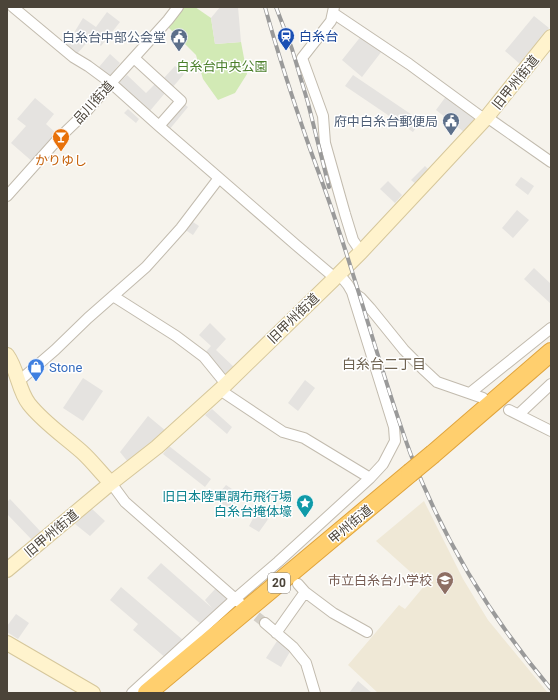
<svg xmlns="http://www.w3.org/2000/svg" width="558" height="700" viewBox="0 0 558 700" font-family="Roboto,'Noto Sans JP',sans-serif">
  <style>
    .education { fill: #efe8d6 }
    .green { fill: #d2eab5 }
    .parking { fill: #e5e3e0 }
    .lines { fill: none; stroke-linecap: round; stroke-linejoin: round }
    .street-tunnel { stroke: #d4d0c8; stroke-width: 10; stroke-dasharray: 10 5; stroke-linecap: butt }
    .street-casing { stroke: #c2bbae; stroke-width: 12 }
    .secondary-casing { stroke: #d6c79b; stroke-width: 16 }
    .highway-casing { stroke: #e0a43c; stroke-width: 20 }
    .street { stroke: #fff; stroke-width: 10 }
    .secondary { stroke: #fff3cd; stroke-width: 14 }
    .highway { stroke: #ffcf6e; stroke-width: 18 }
    .rail-casing { stroke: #9a9a9a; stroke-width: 4 }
    .rail { stroke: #fff; stroke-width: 2.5; stroke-dasharray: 8; stroke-linecap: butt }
    .highway-bridge-casing { stroke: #e0a43c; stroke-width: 20; stroke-linecap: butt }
    .highway-bridge { stroke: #ffcf6e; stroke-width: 18 }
    .labels { text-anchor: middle; stroke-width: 3; stroke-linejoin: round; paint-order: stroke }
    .shield { fill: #fff; stroke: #817c74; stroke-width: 1 }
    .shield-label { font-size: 12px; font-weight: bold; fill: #4b4439 }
    .transit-label { font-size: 13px; fill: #164399; stroke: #fff; text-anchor: start }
    .service-label { font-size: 13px; fill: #4e5e75; stroke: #fff; text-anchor: end }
    .park-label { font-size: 13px; fill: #4a7f2a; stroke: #fff }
    .street-label { font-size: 13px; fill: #4b4439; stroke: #fff }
    .food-label { font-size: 13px; fill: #c56008; stroke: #fff }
    .shop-label { font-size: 13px; fill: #366cbe; stroke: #fff; text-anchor: start }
    .culture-label { font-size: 13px; fill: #0d838f; stroke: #fff; text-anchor: end }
    .education-label { font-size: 13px; fill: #785e54; stroke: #fff; text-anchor: end }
    .neighbourhood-label { font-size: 14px; fill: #6e6250; stroke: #fff }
  </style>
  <rect width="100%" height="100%" fill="#f6f3ec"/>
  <path class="education" d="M 424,501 L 463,579 L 488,620 L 548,693 L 378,693 L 348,665 L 399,605 L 405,609 L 425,585 L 376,541 Z"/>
  <path class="green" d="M 185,7 L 195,7 L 211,18 L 215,44 L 241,42 L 247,74 L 235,93 L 218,100 L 203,79 L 196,55 L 168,27 Z"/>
  <path class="parking" d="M 220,7 L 238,7 L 241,42 L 215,44 L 211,18 Z
    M 107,12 L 120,22 L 101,46 L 91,38 L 76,55 L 66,46 L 83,18 L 96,27 Z
    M 534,16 L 549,28 L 520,64 L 505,51 Z
    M 362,35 L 382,51 L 362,77 L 342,60 Z
    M 110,54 L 120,63 L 110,76 L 99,67 Z
    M 175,66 L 184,74 L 172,88 L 163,79 Z
    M 127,75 L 146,93 L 155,84 L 165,93 L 149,112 L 120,88 L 120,82 Z
    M 353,75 L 421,121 L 413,132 L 345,86 Z
    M 447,95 L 476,118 L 464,132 L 436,110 Z
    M 35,98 L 54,114 L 46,124 L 58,135 L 34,163 L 11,143 L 26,126 L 17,119 Z
    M 184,104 L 188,107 L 169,130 L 165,126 Z
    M 128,109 L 139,119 L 136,123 L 124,113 Z
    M 425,166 L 429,170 L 416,184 L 411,180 Z
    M 521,177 L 534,186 L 528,195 L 515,185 Z
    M 388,181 L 402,195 L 395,203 L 380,189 Z
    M 517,210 L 529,220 L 513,238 L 502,228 Z
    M 190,220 L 199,226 L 193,235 L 184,229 Z
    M 534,268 L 551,284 L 551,304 L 524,279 Z
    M 210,323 L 226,339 L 216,350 L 235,368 L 228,376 L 223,376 L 202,356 L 211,346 L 199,335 Z
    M 83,378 L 103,391 L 83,421 L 63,408 Z
    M 305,380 L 315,388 L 298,411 L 288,403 Z
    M 212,409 L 232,427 L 227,434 L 205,415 Z
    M 148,416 L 166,431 L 128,462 L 120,452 Z
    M 169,446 L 211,479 L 205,487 L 163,454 Z
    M 226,485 L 241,495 L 230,509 L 214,499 Z
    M 10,499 L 42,533 L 33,541 L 7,514 L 7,502 Z
    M 91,508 L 105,521 L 90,536 L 75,524 Z
    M 256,513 L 269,518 L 259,532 L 249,526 Z
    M 161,563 L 212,608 L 205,600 L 216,588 L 230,601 L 219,613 L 215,610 L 202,625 L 147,578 Z
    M 121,587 L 183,640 L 167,659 L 133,630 L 138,624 L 110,600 Z
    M 16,614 L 29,623 L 18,639 L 7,632 L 7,626 Z
    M 277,641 L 291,650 L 281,667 L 266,658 Z
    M 358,681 L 372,693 L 349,693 Z"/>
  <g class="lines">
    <path class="street-tunnel" d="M 245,607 L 265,623"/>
    <g class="street-casing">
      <path id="street" d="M 13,7 L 73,57 L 88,66 L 111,83 L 159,126 L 219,178 L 296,245 L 335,278
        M 334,7 L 331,21 L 302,58 L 323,116 L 325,143 L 345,214 L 353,240 L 361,252
        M 333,13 L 409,64 L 480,116 L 491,120 L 551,162
        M 134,58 L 181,101 L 159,126
        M 7,196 L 58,139 L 84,114 L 111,83 L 168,20 L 178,7
        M 352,292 L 361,298 L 370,308 L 404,350 L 422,368 L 437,382 L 483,398
        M 113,296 L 176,336 L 204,357 L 226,384
        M 19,381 L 55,350 L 88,318 L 146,267 L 181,228 L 219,178
        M 220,390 L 283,432 L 304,438 L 370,478
        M 470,393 L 551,328
        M 509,410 L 551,431
        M 519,414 L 551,384
        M 111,483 L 125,502 L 240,603
        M 305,592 L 333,613 L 367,632
        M 265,623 L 293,647 L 306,663 L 315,693
        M 276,633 L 305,592 L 298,584
        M 132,693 L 235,599 L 278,562 L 370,478 L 383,464 L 395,441 L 394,427 L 352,292 L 348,285 L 339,274"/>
    </g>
    <g class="secondary-casing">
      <path id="secondary" d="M 7,355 C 18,370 18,390 29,404 C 44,423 64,436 82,452 C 92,461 101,473 111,483
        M 7,570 L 111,483 L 157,447 L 220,390 L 333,280 L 361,252 L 433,175 L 486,118 L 551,37
        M 7,643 L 93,693"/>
    </g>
    <g class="highway-casing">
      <path id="highway" d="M 433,454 L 551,352
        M 147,693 L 410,473"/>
    </g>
    <use href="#street" class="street"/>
    <use href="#secondary" class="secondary"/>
    <use href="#highway" class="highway"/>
    <g class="rail-casing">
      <path id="rail" d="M 265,7 C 278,54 293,100 309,146 C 319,174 330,202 339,231 C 364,305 384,382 411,455 C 444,541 492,619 551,689
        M 276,7 L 292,49 L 308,103 L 329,187"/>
    </g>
    <use href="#rail" class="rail"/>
    <g class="highway-bridge-casing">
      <path id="highway-bridge" d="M 410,473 L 433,454"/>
    </g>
    <use href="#highway-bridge" class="highway-bridge"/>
  </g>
  <defs>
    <g id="station-pin" transform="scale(0.9)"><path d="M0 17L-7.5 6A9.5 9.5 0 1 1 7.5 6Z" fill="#1a4fb4" stroke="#fff"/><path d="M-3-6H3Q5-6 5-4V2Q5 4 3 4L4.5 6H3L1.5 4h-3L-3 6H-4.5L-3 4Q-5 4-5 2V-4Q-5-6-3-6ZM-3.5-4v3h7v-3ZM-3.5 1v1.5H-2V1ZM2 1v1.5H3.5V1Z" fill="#fff"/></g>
    <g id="civic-pin" transform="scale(0.9)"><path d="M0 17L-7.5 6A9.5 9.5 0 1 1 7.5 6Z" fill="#5c6f8a" stroke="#fff"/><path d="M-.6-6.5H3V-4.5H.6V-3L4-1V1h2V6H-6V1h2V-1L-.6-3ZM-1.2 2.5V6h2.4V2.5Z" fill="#fff"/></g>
    <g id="bar-pin" transform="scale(0.9)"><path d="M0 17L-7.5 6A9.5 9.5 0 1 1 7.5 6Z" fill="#e8710a" stroke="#fff"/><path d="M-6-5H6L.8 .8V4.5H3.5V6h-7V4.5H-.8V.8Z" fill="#fff"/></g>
    <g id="shop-pin" transform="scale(0.9)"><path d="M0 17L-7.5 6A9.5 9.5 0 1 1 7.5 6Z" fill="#3f7fe0" stroke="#fff"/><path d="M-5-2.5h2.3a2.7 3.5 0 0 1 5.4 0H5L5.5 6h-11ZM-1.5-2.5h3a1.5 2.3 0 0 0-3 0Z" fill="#fff"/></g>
    <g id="sight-pin" transform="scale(0.9)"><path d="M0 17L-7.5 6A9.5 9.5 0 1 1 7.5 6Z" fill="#0f9aa8" stroke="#fff"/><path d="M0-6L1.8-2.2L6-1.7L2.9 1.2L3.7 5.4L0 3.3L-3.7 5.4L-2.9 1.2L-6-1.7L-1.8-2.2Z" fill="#fff"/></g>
    <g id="school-pin" transform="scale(0.9)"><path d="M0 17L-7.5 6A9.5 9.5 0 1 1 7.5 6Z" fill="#8d6e63" stroke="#fff"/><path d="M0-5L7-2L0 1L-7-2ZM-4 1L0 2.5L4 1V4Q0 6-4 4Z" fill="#fff"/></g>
  </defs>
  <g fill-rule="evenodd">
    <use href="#station-pin" x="286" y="36"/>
    <use href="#civic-pin" x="179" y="37"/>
    <use href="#civic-pin" x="451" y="121"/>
    <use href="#bar-pin" x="61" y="137"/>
    <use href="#shop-pin" x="36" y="367"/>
    <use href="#sight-pin" x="305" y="503"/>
    <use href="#school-pin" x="445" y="580"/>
  </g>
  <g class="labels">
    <rect class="shield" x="268" y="573" width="22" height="20" rx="3"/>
    <g class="shield-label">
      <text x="279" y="587">20</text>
    </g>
    <g class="transit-label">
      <text x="299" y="41">白糸台</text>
    </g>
    <g class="service-label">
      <text x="166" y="42">白糸台中部公会堂</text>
      <text x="438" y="126">府中白糸台郵便局</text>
    </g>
    <g class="park-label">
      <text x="222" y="71">白糸台中央公園</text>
    </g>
    <g class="street-label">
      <text transform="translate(515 82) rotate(-51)" y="5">旧甲州街道</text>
      <text transform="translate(93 102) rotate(-48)" y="5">品川街道</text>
      <text transform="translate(293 318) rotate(-44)" y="5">旧甲州街道</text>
      <text transform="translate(350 524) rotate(-40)" y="5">甲州街道</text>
      <text transform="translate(51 533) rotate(-40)" y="5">旧甲州街道</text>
    </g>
    <g class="food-label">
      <text x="61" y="165">かりゆし</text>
    </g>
    <g class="shop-label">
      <text x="49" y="372">Stone</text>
    </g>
    <g class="culture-label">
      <text x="292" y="501">旧日本陸軍調布飛行場<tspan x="292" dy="15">白糸台掩体壕</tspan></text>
    </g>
    <g class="education-label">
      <text x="432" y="585">市立白糸台小学校</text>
    </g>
    <g class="neighbourhood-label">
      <text x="384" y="369">白糸台二丁目</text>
    </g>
  </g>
  <rect width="558" height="700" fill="none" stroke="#4b4439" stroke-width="16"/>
</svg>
